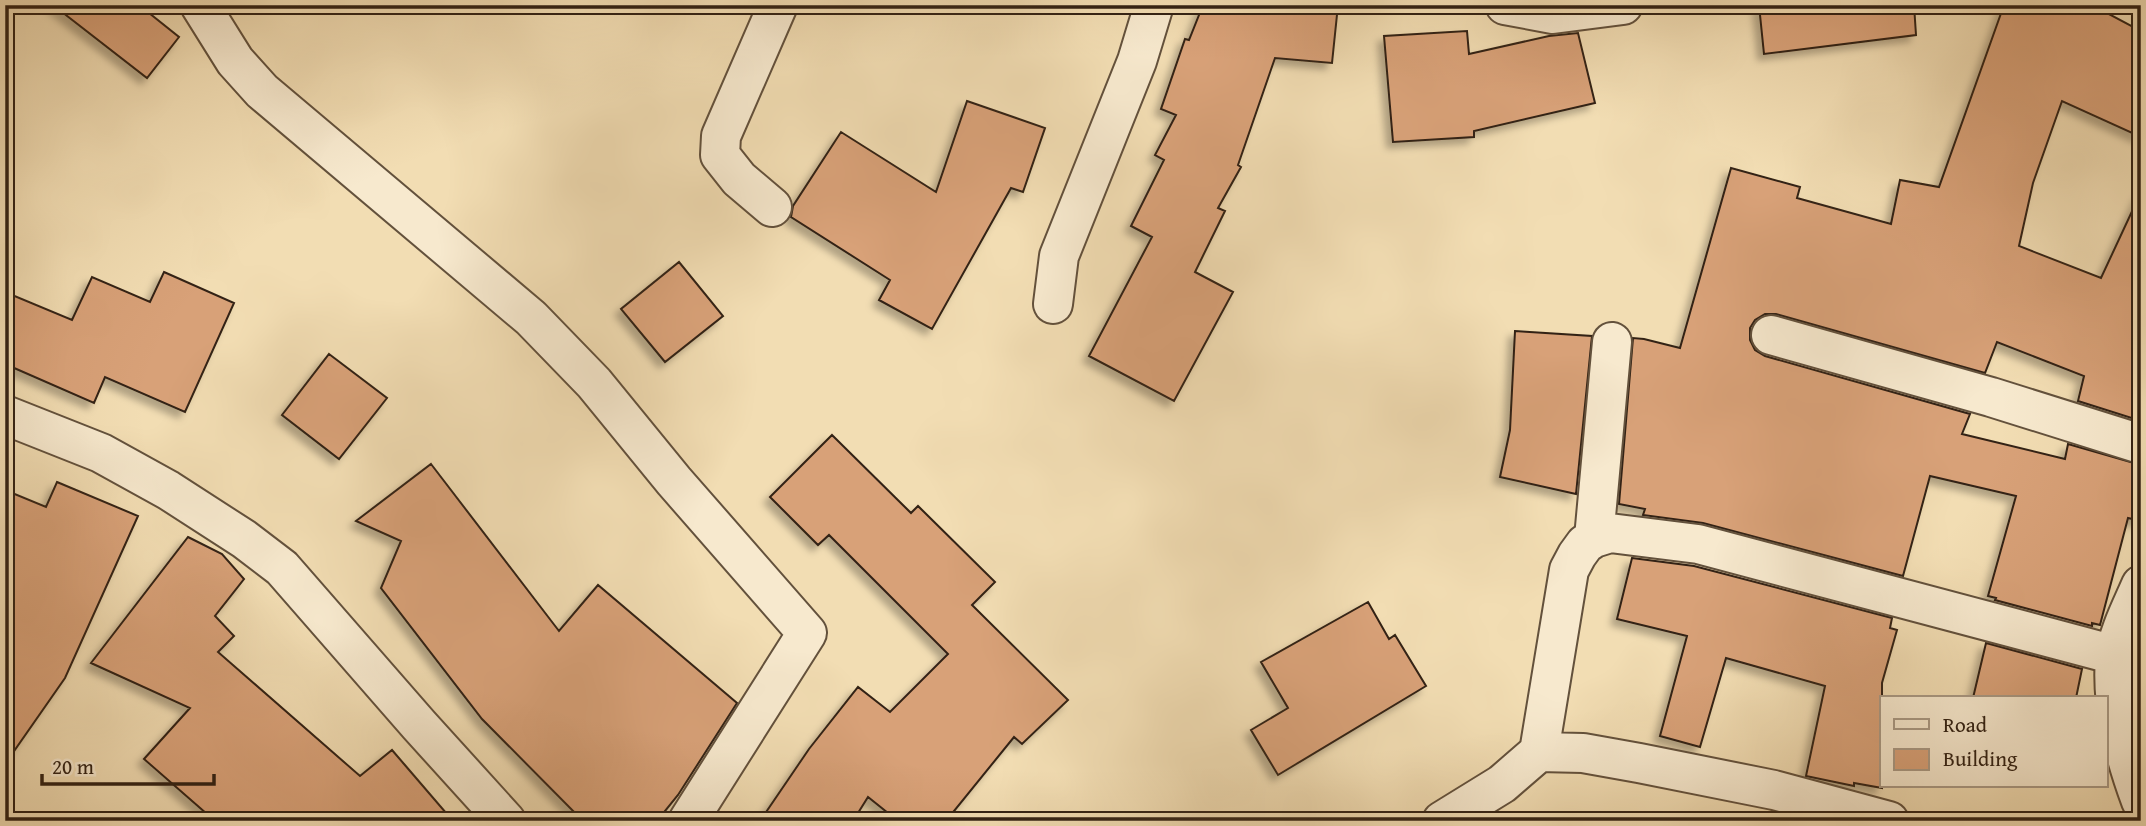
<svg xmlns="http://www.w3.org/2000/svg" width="2146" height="826" viewBox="0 0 2146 826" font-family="'Gentium Book Plus',serif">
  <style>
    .building { fill: #d8a178; stroke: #332214; stroke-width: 2; filter: url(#shadow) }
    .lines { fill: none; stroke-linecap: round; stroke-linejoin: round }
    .minor-casing { stroke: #63513c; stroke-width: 42 }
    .minor { stroke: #f7e9ce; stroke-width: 38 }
  </style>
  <defs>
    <filter id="shadow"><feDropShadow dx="-6" dy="6" stdDeviation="3.5" flood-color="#0004"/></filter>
  </defs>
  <rect width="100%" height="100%" fill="#f2ddb3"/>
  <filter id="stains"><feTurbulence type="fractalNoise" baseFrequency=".00286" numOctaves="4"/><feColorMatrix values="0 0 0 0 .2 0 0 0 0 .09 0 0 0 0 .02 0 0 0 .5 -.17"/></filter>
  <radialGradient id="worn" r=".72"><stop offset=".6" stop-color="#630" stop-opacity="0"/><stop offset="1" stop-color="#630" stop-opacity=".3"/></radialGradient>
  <path class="building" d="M 53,5 L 139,5 L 179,37 L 147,78 Z
    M 1203,5 L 1338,5 L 1332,63 L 1275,58 L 1238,165 L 1241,167 L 1218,208 L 1225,211 L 1195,272 L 1233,292 L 1174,401 L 1089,356 L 1152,237 L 1131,226 L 1164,160 L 1155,155 L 1176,115 L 1161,109 L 1185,39 L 1189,40 Z
    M 1759,5 L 1914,5 L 1916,35 L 1764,54 Z
    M 2004,5 L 2092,5 L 2141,31 L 2141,137 L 2062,101 L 2033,183 L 2019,246 L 2101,278 L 2141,192 L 2141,421 L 2078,401 L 2084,376 L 1997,342 L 1985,373 L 1776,314 L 1765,314 L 1755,320 L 1750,328 L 1750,340 L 1755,350 L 1765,356 L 1970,414 L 1962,434 L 2065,459 L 2068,444 L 2141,465 L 2141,521 L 2128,518 L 2100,625 L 2092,623 L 2092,626 L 1995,600 L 1996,598 L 1988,596 L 2016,496 L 1930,476 L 1903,576 L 1703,523 L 1643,515 L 1645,509 L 1619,504 L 1633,338 L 1644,339 L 1680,348 L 1731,168 L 1800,187 L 1797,198 L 1891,224 L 1900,180 L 1939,187 Z
    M 1467,31 L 1469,54 L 1549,36 L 1578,33 L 1595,103 L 1474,131 L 1474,137 L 1393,142 L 1384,36 Z
    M 967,101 L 1045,128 L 1023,192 L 1011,188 L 932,329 L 879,300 L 890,280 L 791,217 L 793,206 L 841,132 L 936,192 Z
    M 679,262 L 723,316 L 665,362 L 621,309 Z
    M 164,272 L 234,303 L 185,412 L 105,377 L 94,403 L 5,364 L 5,292 L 72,320 L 92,277 L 150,302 Z
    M 1515,331 L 1592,336 L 1576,494 L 1500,477 L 1510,430 Z
    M 329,354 L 387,398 L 339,459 L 282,415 Z
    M 832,435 L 911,513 L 918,506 L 995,582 L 972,605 L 1068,700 L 1022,744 L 1014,737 L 946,821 L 898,821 L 868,797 L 853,821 L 760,821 L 809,749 L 858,687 L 890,712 L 948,654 L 829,535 L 818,545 L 770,497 Z
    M 431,464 L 559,631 L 598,585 L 737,703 L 678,795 L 657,821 L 583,821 L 482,719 L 381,588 L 401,541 L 356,521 Z
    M 57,482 L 138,516 L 65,678 L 5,764 L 5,490 L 46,507 Z
    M 188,537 L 222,554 L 244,579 L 215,616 L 234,636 L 218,652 L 360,776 L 392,750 L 453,821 L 215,821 L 144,759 L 190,708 L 91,663 Z
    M 1632,558 L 1694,566 L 1892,618 L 1890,628 L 1897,630 L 1882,683 L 1882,788 L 1854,783 L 1854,786 L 1806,776 L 1825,686 L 1726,658 L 1700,747 L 1660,736 L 1687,636 L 1617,619 Z
    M 1368,602 L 1389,639 L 1395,635 L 1426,686 L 1278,775 L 1251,730 L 1288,708 L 1261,662 Z
    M 1986,643 L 2082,669 L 2076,698 L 1973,698 Z"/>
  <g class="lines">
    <g class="minor-casing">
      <path id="minor" d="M 200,5 L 235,61 L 262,91 L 531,318 L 594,383 L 674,481 L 807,633 L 688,821
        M 1505,5 L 1553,14 L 1623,5
        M 772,207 L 739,179 L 720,155 L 721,136 L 778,5
        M 1053,304 L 1059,256 L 1137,61 L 1154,5
        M 1771,335 L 1991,397 L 2141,444
        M 5,415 L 101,453 L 168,490 L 244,539 L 282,568 L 419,725 L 506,821
        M 1594,538 L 1612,342
        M 2141,585 C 2132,606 2117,635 2115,657 C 2111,706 2124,755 2141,801
        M 1539,752 L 1569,570 L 1577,555 L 1585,544 L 1594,538 L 1610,533 L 1698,544 L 2115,655
        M 1442,821 L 1502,784 L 1539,752 L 1583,753 L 1639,763 L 1774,790 L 1889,821"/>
    </g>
    <use href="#minor" class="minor"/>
  </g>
  <rect width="2146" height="826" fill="none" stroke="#f2ddb3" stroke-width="28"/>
  <rect x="7" y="7" width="2132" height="812" fill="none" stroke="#332214" stroke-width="3.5"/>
  <rect x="14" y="14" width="2118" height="798" fill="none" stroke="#332214" stroke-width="2"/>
  <rect x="1880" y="696" width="228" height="91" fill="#f7e9ce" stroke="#a99984" stroke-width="2"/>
  <rect x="1894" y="719" width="35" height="10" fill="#f7e9ce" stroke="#a99984" stroke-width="2"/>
  <text x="1943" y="732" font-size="21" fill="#332214">Road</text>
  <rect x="1894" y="749" width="35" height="21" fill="#d8a178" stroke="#a99984" stroke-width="2"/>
  <text x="1943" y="766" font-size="21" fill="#332214">Building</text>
  <path d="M42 774v10h172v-10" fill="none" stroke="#332214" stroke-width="3.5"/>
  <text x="52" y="774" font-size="21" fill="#332214" stroke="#f7e9ce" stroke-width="5" paint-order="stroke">20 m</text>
  <rect width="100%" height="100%" filter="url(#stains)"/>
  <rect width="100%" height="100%" fill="url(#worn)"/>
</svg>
